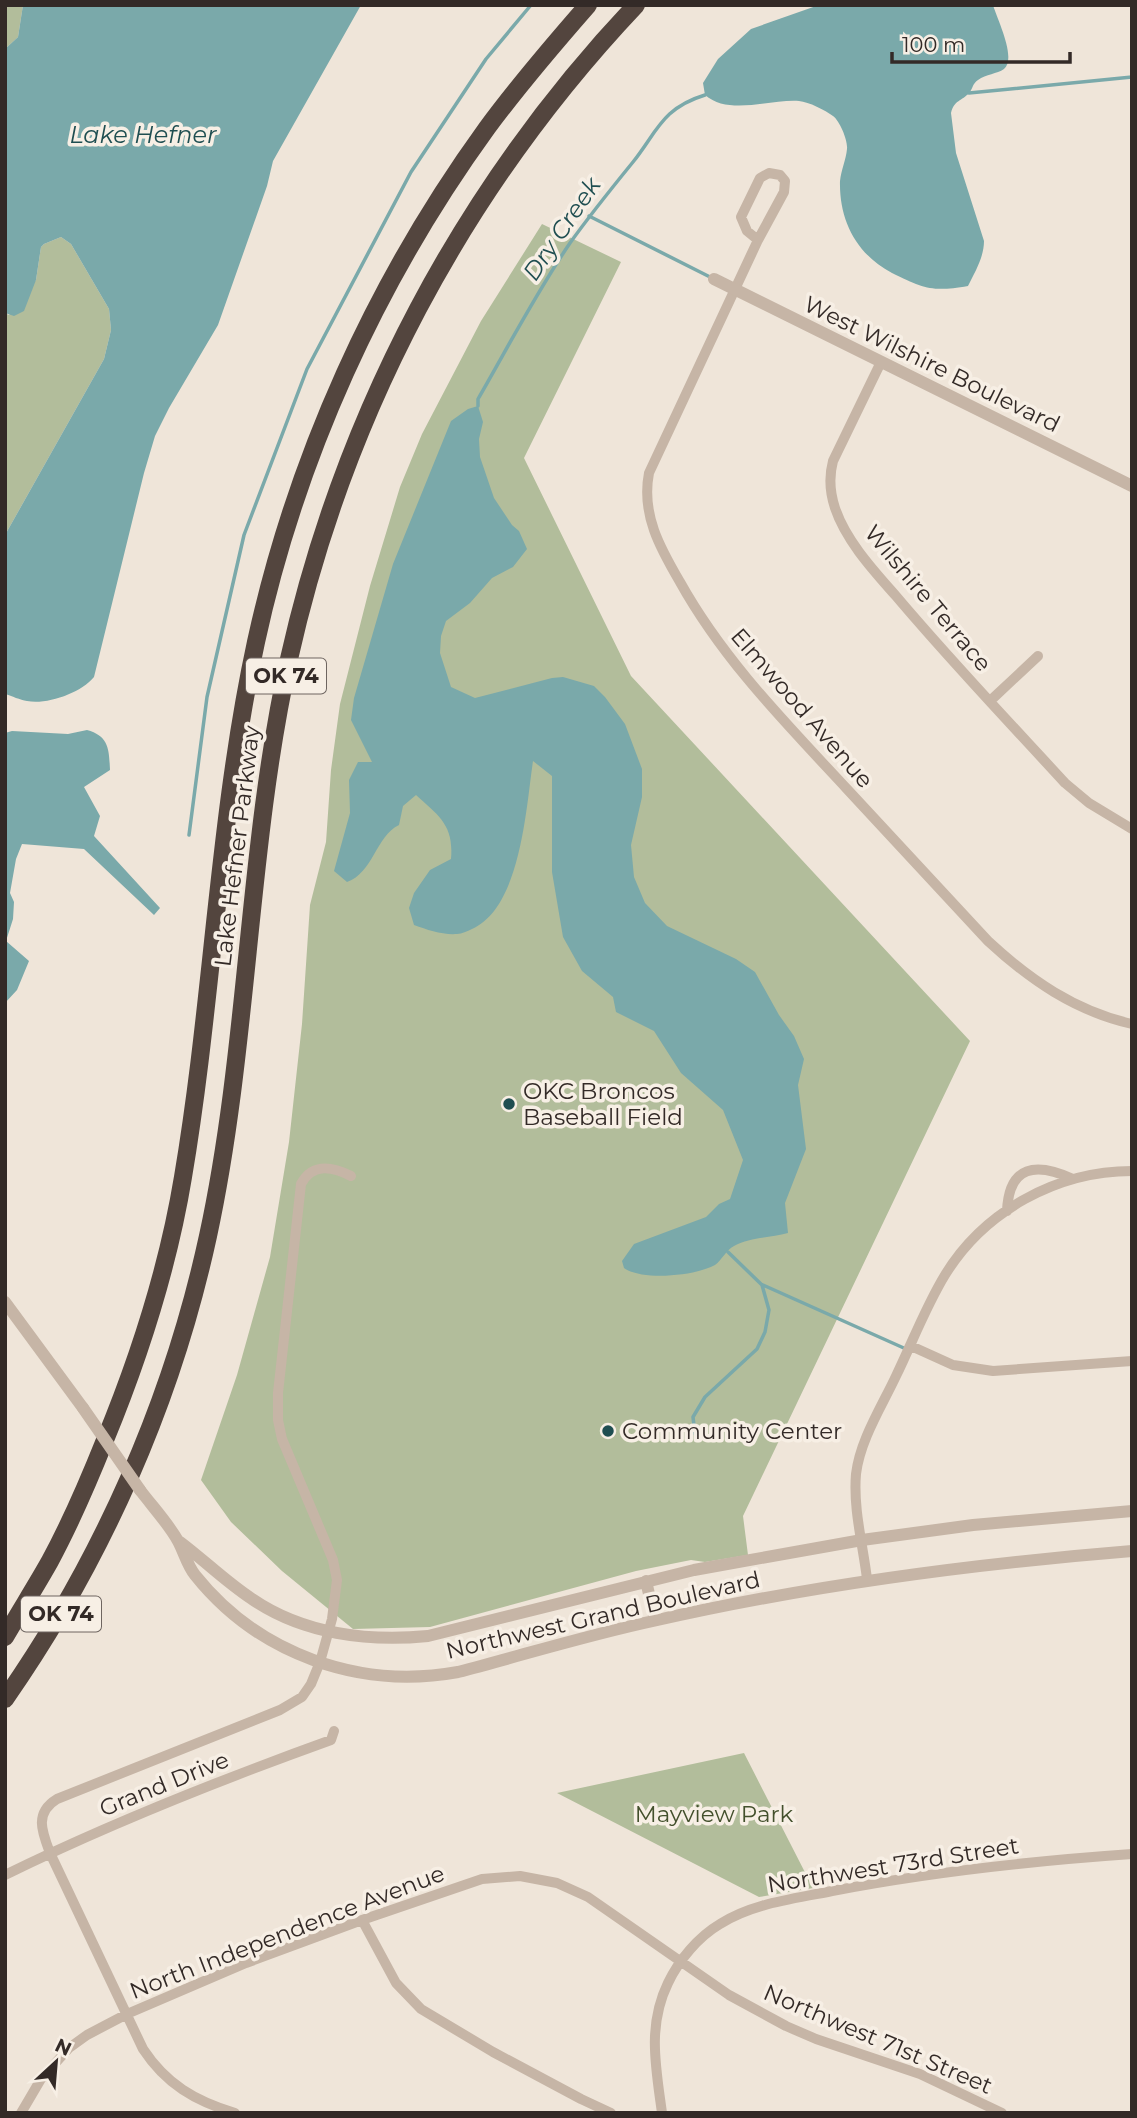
<svg xmlns="http://www.w3.org/2000/svg" width="1137" height="2118" viewBox="0 0 1137 2118" font-family="Montserrat,sans-serif">
  <style>
    .green { fill: #b2bd9b }
    .water { fill: #7aa9aa }
    .lines { fill: none; stroke-linecap: round; stroke-linejoin: round }
    .stream { stroke: #7aa9aa; stroke-width: 3.5 }
    .minor { stroke: #c6b5a6; stroke-width: 10 }
    .tertiary { stroke: #c6b5a6; stroke-width: 12 }
    .motorway { stroke: #53453e; stroke-width: 18 }
    .tertiary-bridge { stroke: #c6b5a6; stroke-width: 12 }
    .poi-dot { fill: #1f4e51; stroke: #f7efe5; stroke-width: 2.5 }
    .labels { text-anchor: middle; stroke-width: 7; stroke-linejoin: round; paint-order: stroke }
    .shield { fill: #f7efe5; stroke: #6e6560; stroke-width: 2 }
    .shield-label { font-size: 21px; font-weight: bold; fill: #332a27 }
    .street-label { font-size: 23px; fill: #332a27; stroke: #f7efe5 }
    .poi-label { font-size: 23px; fill: #332a27; stroke: #f7efe5; text-anchor: start }
    .park-label { font-size: 23px; fill: #43502c; stroke: #f7efe5 }
    .water-label { font-size: 24px; font-style: italic; fill: #1f4e51; stroke: #f7efe5 }
  </style>
  <rect width="100%" height="100%" fill="#efe5d9"/>
  <path class="green" d="M 5,5 L 23,5 L 18,37 L 5,49 Z
    M 542,224 L 621,262 L 524,458 L 631,676 L 970,1041 L 743,1516 L 748,1555 L 705,1562 L 691,1560 L 636,1571 L 430,1627 L 353,1629 L 282,1571 L 231,1522 L 201,1480 L 237,1375 L 270,1257 L 289,1142 L 302,1024 L 310,905 L 326,842 L 331,770 L 340,704 L 370,586 L 400,487 L 422,434 L 481,321 Z
    M 61,237 L 71,244 L 109,309 L 111,330 L 104,359 L 5,535 L 5,313 L 9,315 L 36,280 L 41,247 L 44,244 Z
    M 744,1753 L 813,1888 L 759,1897 L 557,1793 Z"/>
  <path class="water" d="M 23,5 L 361,5 L 273,161 L 267,186 L 218,325 L 169,408 L 155,436 L 144,473 L 94,677 C 81,693 47,705 27,701 C 20,700 12,696 5,694 L 5,535 L 104,359 L 111,330 L 109,309 L 71,244 L 61,237 L 44,244 L 41,247 L 36,280 L 24,311 L 14,316 L 5,313 L 5,49 L 18,37 Z
    M 819,5 L 993,5 C 997,19 1017,58 1004,69 C 997,74 986,74 978,80 C 972,84 973,89 969,93 C 962,101 954,100 951,113 L 956,153 L 984,241 C 984,257 975,272 968,286 C 933,292 924,289 892,273 C 856,254 839,220 840,181 C 841,170 846,160 847,149 C 848,141 840,121 833,116 C 825,110 809,102 799,101 C 770,99 729,116 705,95 L 703,83 L 718,59 L 751,29 Z
    M 478,406 L 483,422 L 479,439 L 480,457 L 494,498 L 512,525 L 519,531 L 527,549 L 513,567 L 492,578 L 470,603 L 446,621 L 441,636 L 440,653 L 451,687 L 475,698 L 552,678 L 563,677 L 594,686 L 605,697 L 625,724 L 642,769 L 642,797 L 631,845 L 634,877 L 645,903 L 667,926 L 736,959 L 755,972 L 779,1015 L 794,1036 L 804,1059 L 798,1085 L 806,1149 L 785,1203 L 788,1233 C 770,1238 750,1237 734,1246 C 726,1250 722,1260 715,1265 C 695,1276 642,1281 624,1268 L 622,1261 L 634,1244 L 706,1217 L 719,1204 L 730,1199 L 743,1160 L 723,1110 L 681,1073 L 654,1031 L 616,1012 L 613,997 L 582,971 L 563,937 L 552,872 L 552,776 L 533,761 C 526,808 521,907 472,929 C 467,931 462,934 457,934 C 442,935 428,930 414,925 L 409,908 L 414,893 L 430,870 L 451,859 C 454,825 439,816 416,795 L 403,806 L 399,825 C 376,836 373,873 347,882 L 334,871 L 350,813 L 349,780 L 358,762 L 372,762 L 351,720 L 354,698 L 393,564 L 451,421 L 468,409 Z
    M 87,730 C 109,736 109,749 110,770 L 84,787 L 100,816 L 94,836 L 160,908 L 154,915 L 84,849 L 22,844 L 16,859 L 10,893 L 14,902 L 13,919 L 6,941 L 29,961 L 17,990 L 5,1003 L 5,733 L 12,731 L 68,734 Z"/>
  <g class="lines">
    <path class="stream" d="M 969,93 L 1132,77
      M 589,216 L 712,278
      M 478,406 L 478,399 C 508,347 536,293 570,243 C 590,215 611,189 633,162 C 657,132 662,108 705,95
      M 189,835 L 207,697 L 244,535 L 307,369 L 411,172 L 486,59 L 531,5
      M 763,1285 L 906,1349
      M 695,1434 L 693,1417 L 705,1397 L 757,1349 L 765,1332 L 769,1310 L 762,1285 L 728,1252"/>
    <path class="minor" d="M 758,240 L 747,231 L 741,217 L 760,178 L 769,173 L 780,175 L 785,181 L 784,192 L 758,240 L 649,473 C 641,514 660,548 680,582 C 724,661 786,723 847,789 C 894,840 941,890 988,941 C 1030,980 1075,1011 1132,1024
      M 881,362 L 833,461 C 829,476 830,493 835,508 C 846,541 874,571 896,596 C 950,660 1008,721 1065,783 L 1089,803 L 1132,829
      M 990,701 L 1038,656
      M 1007,1211 C 1009,1165 1036,1162 1073,1179
      M 911,1346 L 953,1365 L 993,1371 L 1132,1361
      M 867,1579 C 863,1545 853,1509 856,1474 C 860,1440 882,1406 896,1376 C 912,1343 926,1306 945,1275 C 984,1211 1057,1171 1132,1171
      M 5,1875 C 111,1823 220,1780 331,1740 L 334,1731
      M 362,1920 L 396,1983 L 421,2009 L 493,2052 L 581,2099 L 611,2113
      M 21,2113 L 41,2079 L 69,2048 L 87,2035 L 127,2014 L 246,1963 L 362,1920 L 482,1879 L 520,1876 L 557,1883 L 588,1897 L 729,1995 L 786,2026 L 816,2039 L 920,2074 L 1002,2113
      M 235,2113 C 195,2101 166,2084 143,2049 L 50,1853 C 42,1832 34,1813 57,1799 L 280,1710 L 302,1697 L 311,1684 L 320,1662 L 332,1619 L 337,1580 L 333,1560 L 282,1439 L 278,1420 L 278,1393 L 301,1184 C 313,1162 333,1167 351,1176
      M 662,2113 C 656,2068 647,2026 668,1983 C 679,1960 698,1937 720,1924 C 753,1903 794,1899 832,1891 C 931,1872 1031,1861 1132,1854"/>
    <path class="tertiary" d="M 714,279 L 1132,486
      M 5,1302 L 83,1408
      M 140,1490 C 152,1506 168,1523 178,1541 C 184,1552 187,1565 195,1575 C 258,1654 359,1690 458,1672 C 523,1655 588,1635 653,1621 C 811,1585 971,1564 1132,1551
      M 180,1542 C 204,1560 226,1582 252,1599 C 303,1634 368,1642 428,1636 L 694,1570 L 862,1540 L 973,1525 L 1132,1511
      M 646,1581 L 655,1620"/>
    <path class="motorway" d="M 5,1637 C 20,1611 36,1586 50,1561 C 71,1522 89,1480 105,1440 C 140,1355 168,1268 183,1177 C 213,1000 218,818 256,642 C 296,458 376,281 487,128 C 518,86 553,45 588,5
      M 5,1699 C 102,1560 172,1402 208,1236 C 249,1046 247,849 289,659 C 344,413 463,188 636,5"/>
    <path class="tertiary-bridge" d="M 83,1408 L 140,1490"/>
  </g>
  <g class="poi-dot">
    <circle cx="509" cy="1104" r="7"/>
    <circle cx="608" cy="1431" r="7"/>
  </g>
  <g class="labels">
    <g class="shield">
      <rect x="246" y="658.5" width="80" height="35" rx="5"/>
      <rect x="21" y="1596.5" width="80" height="35" rx="5"/>
    </g>
    <g class="shield-label">
      <text x="286" y="683">OK 74</text>
      <text x="61" y="1621">OK 74</text>
    </g>
    <g class="street-label">
      <text transform="translate(932 364) rotate(26)" y="8">West Wilshire Boulevard</text>
      <text transform="translate(928 598) rotate(50)" y="8">Wilshire Terrace</text>
      <text transform="translate(802 708) rotate(49)" y="8">Elmwood Avenue</text>
      <text transform="translate(237 846) rotate(-83)" y="8">Lake Hefner Parkway</text>
      <text transform="translate(603 1615) rotate(-13)" y="8">Northwest Grand Boulevard</text>
      <text transform="translate(164 1784) rotate(-22)" y="8">Grand Drive</text>
      <text transform="translate(893 1865) rotate(-9)" y="8">Northwest 73rd Street</text>
      <text transform="translate(287 1932) rotate(-21)" y="8">North Independence Avenue</text>
      <text transform="translate(878 2039) rotate(23)" y="8">Northwest 71st Street</text>
    </g>
    <g class="poi-label">
      <text x="523" y="1099">OKC Broncos<tspan x="523" dy="26">Baseball Field</tspan></text>
      <text x="622" y="1439">Community Center</text>
    </g>
    <g class="park-label">
      <text x="714" y="1822">Mayview Park</text>
    </g>
    <g class="water-label">
      <text x="143" y="143">Lake Hefner</text>
      <text transform="translate(562 229) rotate(-56)" y="8">Dry Creek</text>
    </g>
  </g>
  <rect width="1137" height="2118" fill="none" stroke="#332a27" stroke-width="14"/>
  <g transform="translate(56 2062) rotate(26)" stroke="#f7efe5" stroke-width="5" paint-order="stroke">
  <path d="M0-5L12 26L0 18L-12 26Z" fill="#332a27"/>
  <text y="-10" font-size="19" font-weight="bold" text-anchor="middle" fill="#332a27">N</text>
  </g>
  <path d="M892 52v10h178v-10" fill="none" stroke="#332a27" stroke-width="3.5"/>
  <text x="902" y="52" font-size="21" fill="#332a27" stroke="#f7efe5" stroke-width="5" paint-order="stroke">100 m</text>
</svg>
